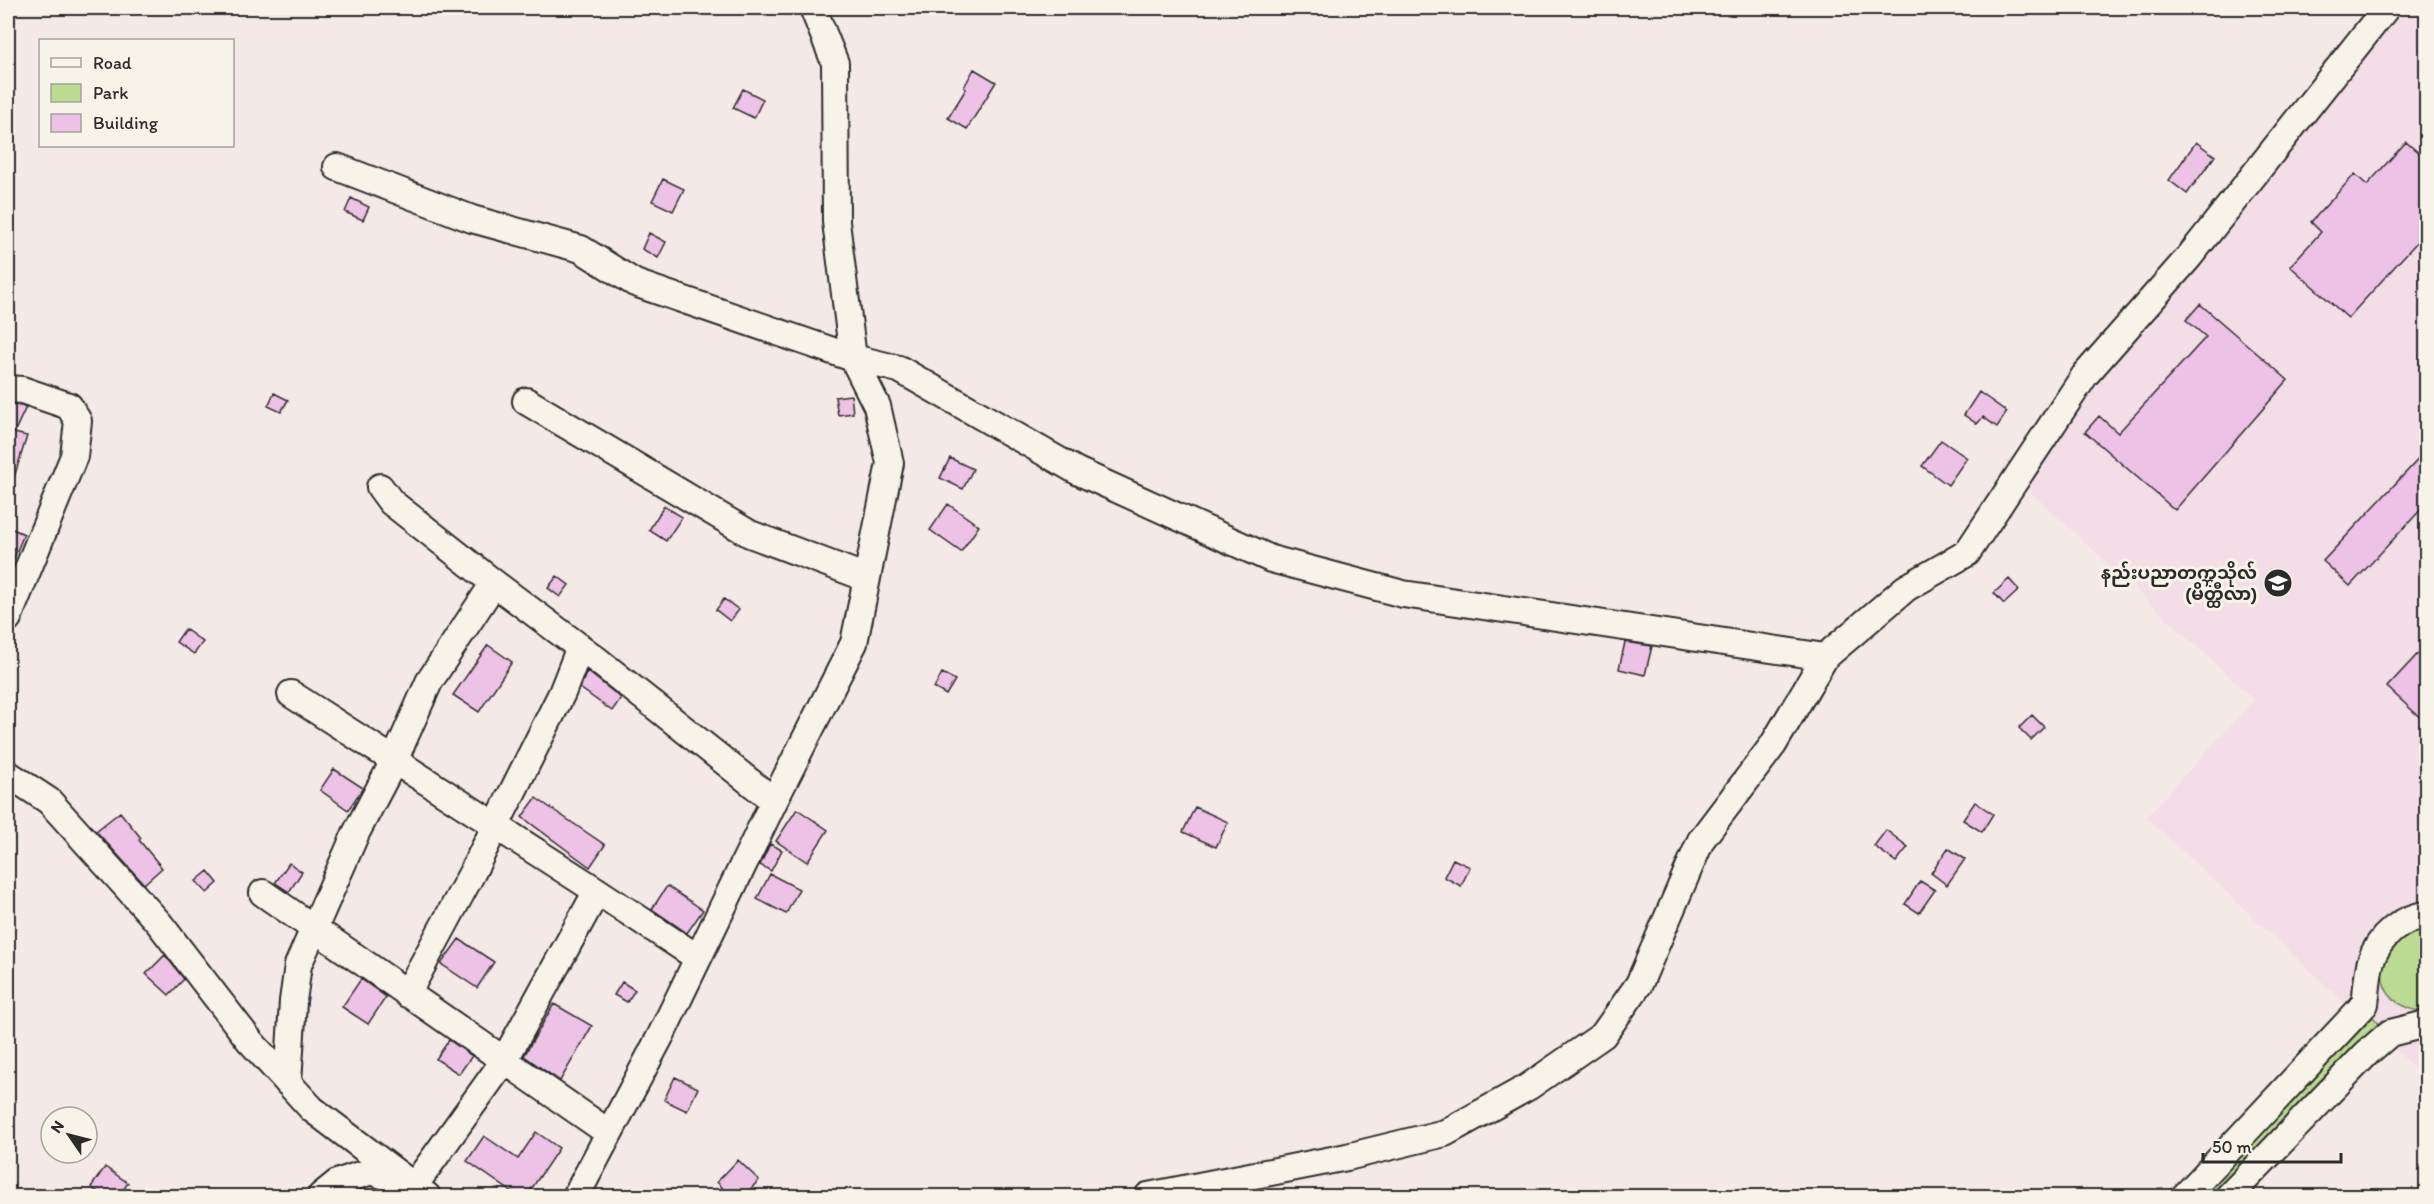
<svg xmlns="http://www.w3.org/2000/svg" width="2434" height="1204" viewBox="0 0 2434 1204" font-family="Itim,'Noto Sans Myanmar',sans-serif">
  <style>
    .built { fill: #f3dde7 }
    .green { fill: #bbda92; stroke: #73825e; stroke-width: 1.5 }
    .building { fill: #eec1e6; stroke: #2b2b2b; stroke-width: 1.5 }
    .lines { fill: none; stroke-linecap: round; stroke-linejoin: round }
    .minor-casing { stroke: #2b2b2b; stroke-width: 30 }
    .minor { stroke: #f7f3e8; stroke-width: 26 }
    .labels { text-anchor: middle; stroke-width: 6; stroke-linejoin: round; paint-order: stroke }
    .poi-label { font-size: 18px; font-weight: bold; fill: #2b2b2b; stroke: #f7f3e8; text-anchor: end }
  </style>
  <rect width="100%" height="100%" fill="#f5e9e8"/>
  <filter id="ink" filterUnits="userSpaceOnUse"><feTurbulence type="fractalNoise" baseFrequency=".0167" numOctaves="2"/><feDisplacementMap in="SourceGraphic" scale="12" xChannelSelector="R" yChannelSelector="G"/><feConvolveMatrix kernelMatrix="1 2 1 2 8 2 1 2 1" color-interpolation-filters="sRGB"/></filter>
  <g filter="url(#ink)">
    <path class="built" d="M 2397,8 L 2426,8 L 2426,1079 L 2146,817 L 2254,700 L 2003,466 L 2189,266 Z"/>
    <path class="green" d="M 2413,929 L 2426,929 L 2425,1013 C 2401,1007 2383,999 2382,972 C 2382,965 2384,956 2387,949 C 2392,941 2406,935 2413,929 Z
      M 2373,1017 L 2380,1025 L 2371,1037 L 2215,1196 L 2201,1196 Z"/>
    <path class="building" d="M 974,69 L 996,82 L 967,129 L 948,118 L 966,89 L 964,87 Z
      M 743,89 L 763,99 L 754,118 L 733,108 Z
      M 2196,142 L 2215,156 L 2187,194 L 2169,180 Z
      M 2406,142 L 2427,160 L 2427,231 L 2348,318 L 2290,266 L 2321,232 L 2311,222 L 2355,174 L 2367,185 Z
      M 663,179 L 684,189 L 673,211 L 652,201 Z
      M 351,198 L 369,207 L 363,220 L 345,212 Z
      M 649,233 L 666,242 L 658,258 L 642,249 Z
      M 2200,304 L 2288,380 L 2175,510 L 2085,432 L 2099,416 L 2118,433 L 2206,337 L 2186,320 Z
      M 1979,392 L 2007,412 L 1997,427 L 1983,417 L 1977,424 L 1964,415 Z
      M 274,393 L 288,400 L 281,412 L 268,406 Z
      M 851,395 L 853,413 L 838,415 L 835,397 Z
      M 8,404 L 26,407 L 14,433 L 27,436 L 11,487 L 8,487 Z
      M 1941,440 L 1967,458 L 1948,485 L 1922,466 Z
      M 2427,450 L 2427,503 L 2350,586 L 2323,561 Z
      M 950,458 L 973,469 L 963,489 L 940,478 Z
      M 948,504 L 979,526 L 961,552 L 930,530 Z
      M 664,506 L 682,517 L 666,541 L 649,530 Z
      M 8,527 L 24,534 L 8,573 Z
      M 557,576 L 569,585 L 560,597 L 548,588 Z
      M 2009,579 L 2019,590 L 2004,604 L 1994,593 Z
      M 724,599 L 739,610 L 730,621 L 716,610 Z
      M 185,629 L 203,642 L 194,654 L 176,642 Z
      M 1625,642 L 1652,646 L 1645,675 L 1619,669 Z
      M 2427,644 L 2427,724 L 2387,687 Z
      M 488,645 L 512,662 L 479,712 L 453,695 Z
      M 587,671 L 621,698 L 612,711 L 580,688 Z
      M 942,673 L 955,680 L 946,695 L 934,688 Z
      M 2032,715 L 2044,727 L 2031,740 L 2019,728 Z
      M 334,769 L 363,788 L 348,810 L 320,790 Z
      M 536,798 L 605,845 L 590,867 L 522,817 Z
      M 1975,802 L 1993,814 L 1982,832 L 1963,820 Z
      M 1195,807 L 1228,822 L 1216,847 L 1183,832 Z
      M 797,809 L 828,830 L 807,862 L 776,841 Z
      M 120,812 L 141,838 L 139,840 L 162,868 L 144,884 L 96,831 Z
      M 1886,830 L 1908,847 L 1896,862 L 1874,846 Z
      M 770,844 L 782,850 L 771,871 L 760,865 Z
      M 1948,848 L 1965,859 L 1947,885 L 1931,873 Z
      M 1453,859 L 1470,867 L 1461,886 L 1444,877 Z
      M 289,863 L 302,872 L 289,892 L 275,883 Z
      M 208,871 L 218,883 L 207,893 L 196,881 Z
      M 770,874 L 799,889 L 786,914 L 757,899 Z
      M 1920,881 L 1935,890 L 1919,913 L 1905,904 Z
      M 667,886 L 703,910 L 687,933 L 652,909 Z
      M 459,939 L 494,962 L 477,988 L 441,964 Z
      M 165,955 L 184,979 L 169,995 L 146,974 Z
      M 361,979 L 386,997 L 368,1024 L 342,1007 Z
      M 622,982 L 635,990 L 627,1002 L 614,995 Z
      M 554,1004 L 592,1026 L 560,1081 L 524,1056 Z
      M 449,1040 L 472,1056 L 459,1074 L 436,1059 Z
      M 675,1077 L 698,1088 L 687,1111 L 664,1100 Z
      M 536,1132 L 559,1148 L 526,1197 L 519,1197 L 467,1161 L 484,1136 L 518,1159 Z
      M 738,1160 L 759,1180 L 743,1197 L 731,1197 L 717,1182 Z
      M 105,1167 L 128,1183 L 118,1197 L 105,1197 L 91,1187 Z"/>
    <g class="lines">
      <g class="minor-casing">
        <path id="minor" d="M 337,167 L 472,219 L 581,249 L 635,283 L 853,358 L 899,369 L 1077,471 L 1271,559 L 1403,594 L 1825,657
          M 8,389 L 22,390 L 69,406 L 78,421 L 74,456 L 8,618
          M 526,401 L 750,534 L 867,578
          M 380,487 L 391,502 L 494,583 L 597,660 L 774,801
          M 291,694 L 597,891 L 698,958
          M 8,774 L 49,801 L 159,923 L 250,1041 L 312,1109 L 427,1196
          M 263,893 L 609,1133
          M 407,994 L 472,873 L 562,693 L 580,647
          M 288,1083 L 293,1001 L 298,965 L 356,833 L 394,761 L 429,682 L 494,583
          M 321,1196 L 337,1183 L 371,1171 L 414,1186 L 504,1061 L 597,891
          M 576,1196 L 661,1035 L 774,801 L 854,643 L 890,463 L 877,406 L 853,358 L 836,222 L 835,63 L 813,8
          M 1148,1196 L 1347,1157 L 1445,1133 L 1528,1087 L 1603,1035 L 1639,984 L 1701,840 L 1773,745 L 1825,657 L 1906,588 L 1967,553 L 2085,375 L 2189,257 L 2386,8
          M 2185,1196 L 2365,1004 C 2367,990 2367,974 2371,961 C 2379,936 2402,918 2426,915
          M 2229,1196 L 2367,1053 L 2390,1033 L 2426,1024"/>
      </g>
      <use href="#minor" class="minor"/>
    </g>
  </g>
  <defs>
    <g id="university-disc" transform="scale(1.5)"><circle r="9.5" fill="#2b2b2b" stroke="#f7f3e8"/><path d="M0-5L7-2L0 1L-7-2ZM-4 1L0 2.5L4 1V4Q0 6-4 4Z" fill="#fff"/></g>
  </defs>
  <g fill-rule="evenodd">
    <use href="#university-disc" x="2278" y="583"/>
  </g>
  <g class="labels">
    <g class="poi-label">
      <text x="2257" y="579">နည်းပညာတက္ကသိုလ်<tspan x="2257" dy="21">(မိတ္ထီလာ)</tspan></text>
    </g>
  </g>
  <rect width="2434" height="1204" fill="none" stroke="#f7f3e8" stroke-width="30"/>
  <rect x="15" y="15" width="2404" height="1174" fill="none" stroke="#2b2b2b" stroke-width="2" filter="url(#ink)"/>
  <rect x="39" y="39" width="195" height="108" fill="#f7f3e8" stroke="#a5a39c" stroke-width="1.5"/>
  <rect x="51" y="58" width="30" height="9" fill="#f7f3e8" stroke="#a5a39c" stroke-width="1.5"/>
  <text x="93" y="69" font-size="18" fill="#2b2b2b">Road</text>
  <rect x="51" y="84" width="30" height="18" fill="#bbda92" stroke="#a5a39c" stroke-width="1.5"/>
  <text x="93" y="99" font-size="18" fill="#2b2b2b">Park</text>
  <rect x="51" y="114" width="30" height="18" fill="#eec1e6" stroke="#a5a39c" stroke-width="1.5"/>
  <text x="93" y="129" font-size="18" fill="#2b2b2b">Building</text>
  <g transform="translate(69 1135) rotate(305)"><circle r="28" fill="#f7f3e8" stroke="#a5a39c" stroke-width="1.5"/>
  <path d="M0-4.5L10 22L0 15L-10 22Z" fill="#2b2b2b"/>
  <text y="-9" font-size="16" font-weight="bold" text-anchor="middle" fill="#2b2b2b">N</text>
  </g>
  <path d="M2203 1153v9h138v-9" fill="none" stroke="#2b2b2b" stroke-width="3"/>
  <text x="2212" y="1153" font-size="18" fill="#2b2b2b" stroke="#f7f3e8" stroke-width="4.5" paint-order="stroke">50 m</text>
</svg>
